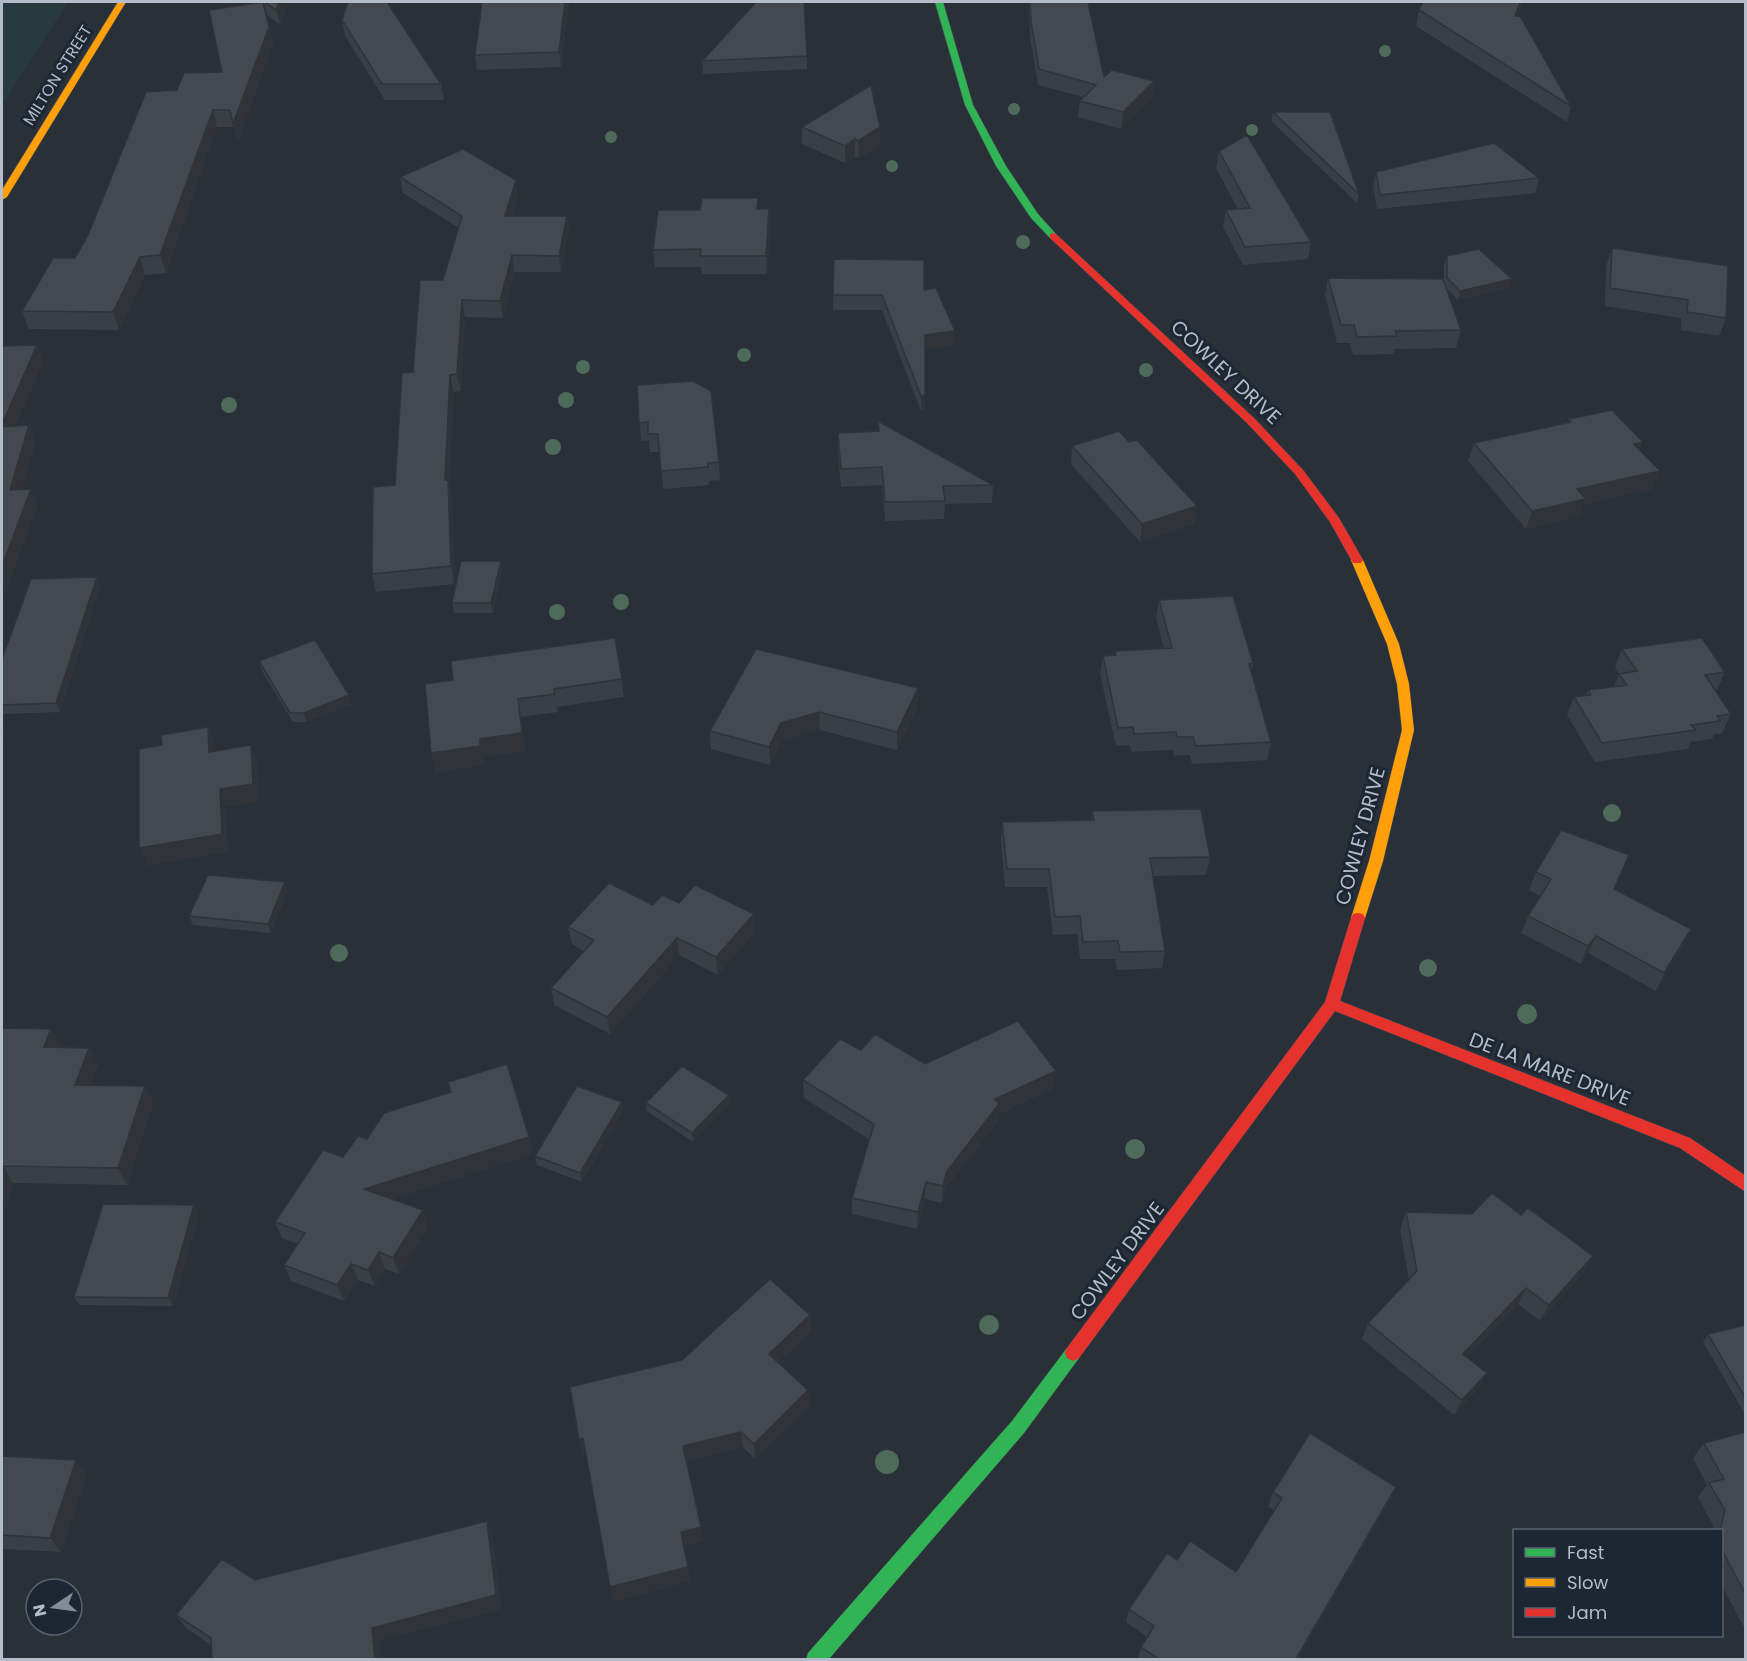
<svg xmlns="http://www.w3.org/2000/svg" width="1747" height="1661" viewBox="0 0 1747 1661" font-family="Poppins,sans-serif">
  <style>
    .green { fill: #273a3e }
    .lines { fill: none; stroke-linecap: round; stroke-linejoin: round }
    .fast-casing { stroke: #484c53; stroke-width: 1 }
    .slow-casing { stroke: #484c53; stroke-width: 1 }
    .jam-casing { stroke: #484c53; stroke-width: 1 }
    .fast { fill: #30b455; fill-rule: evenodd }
    .slow { fill: #ff9f0a; fill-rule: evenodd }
    .jam { fill: #e5322d; fill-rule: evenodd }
    .tree { fill: #4e6a5a }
    .wall { fill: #3a3f45 }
    .shaded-wall { fill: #303338 }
    .building { fill: #444950; stroke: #303338; stroke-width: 1.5 }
    .labels { text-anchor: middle; stroke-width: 6; stroke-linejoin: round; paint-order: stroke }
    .far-street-label { font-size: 16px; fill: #b4bcc9; stroke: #1d2633 }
    .street-label { font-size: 20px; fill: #b4bcc9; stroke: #1d2633 }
  </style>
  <rect width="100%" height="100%" fill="#2a3038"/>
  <path class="green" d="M 2,2 L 68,2 L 2,105 Z"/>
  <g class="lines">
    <g class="fast-casing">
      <path id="fast" d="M 935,2 L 943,2 L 973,105 L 1006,166 L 1038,214 L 1056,234 L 1056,238 L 1050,238 L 1031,218 L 996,166 L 965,105 Z
        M 1073,1345 L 1079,1348 L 1081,1353 L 1079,1358 L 1024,1433 L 828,1660 L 806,1660 L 808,1653 L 1012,1421 L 1067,1348 Z"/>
    </g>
    <g class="slow-casing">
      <path id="slow" d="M 118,2 L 126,2 L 7,197 L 2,200 L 2,190 Z
        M 1357,556 L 1363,560 L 1399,644 L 1409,684 L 1414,730 L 1383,861 L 1365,918 L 1363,922 L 1353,922 L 1351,918 L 1369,861 L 1402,730 L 1397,684 L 1387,644 L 1351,560 Z"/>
    </g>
    <g class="jam-casing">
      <path id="jam" d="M 1053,233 L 1056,234 L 1255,419 L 1303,470 L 1339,518 L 1363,560 L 1361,563 L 1353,563 L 1330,522 L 1295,474 L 1247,423 L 1050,238 L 1050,234 Z
        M 1358,913 L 1363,914 L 1365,918 L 1340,1001 L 1690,1138 L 1746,1176 L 1746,1192 L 1680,1148 L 1335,1011 L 1079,1358 L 1073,1361 L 1067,1358 L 1065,1353 L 1067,1348 L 1325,1002 L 1351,918 L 1353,914 Z"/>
    </g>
    <use href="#fast" class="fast"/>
    <use href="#slow" class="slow"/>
    <use href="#jam" class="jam"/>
  </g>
  <g class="tree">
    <circle cx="1385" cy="51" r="6"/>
    <circle cx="1014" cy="109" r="6"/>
    <circle cx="1252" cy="130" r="6"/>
    <circle cx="611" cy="137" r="6"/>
    <circle cx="892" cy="166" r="6"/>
    <circle cx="1023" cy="242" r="7"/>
    <circle cx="744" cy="355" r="7"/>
    <circle cx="583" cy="367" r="7"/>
    <circle cx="1146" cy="370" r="7"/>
    <circle cx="566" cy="400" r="8"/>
    <circle cx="229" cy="405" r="8"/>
    <circle cx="553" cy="447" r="8"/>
    <circle cx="621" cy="602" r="8"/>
    <circle cx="557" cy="612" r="8"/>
    <circle cx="1612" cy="813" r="9"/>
    <circle cx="339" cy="953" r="9"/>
    <circle cx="1428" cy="968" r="9"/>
    <circle cx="1527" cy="1014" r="10"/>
    <circle cx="1135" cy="1149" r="10"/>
    <circle cx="989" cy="1325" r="10"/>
    <circle cx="887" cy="1462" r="12"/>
  </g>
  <path class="wall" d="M 248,2 L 288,2 L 280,25 L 266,14 L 273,44 L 238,141 L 234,127 L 217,127 L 166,273 L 145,275 L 119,330 L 29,329 L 22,311 L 75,258 L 177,90 L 222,72 L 251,4 Z
    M 482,2 L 569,2 L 561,67 L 477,70 L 475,55 Z
    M 1029,2 L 1088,2 L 1104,77 L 1154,81 L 1152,97 L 1121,129 L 1078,117 L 1080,101 L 1083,97 L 1038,85 L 1030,36 Z
    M 1523,2 L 1517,16 L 1571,106 L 1567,122 L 1416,26 L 1419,10 Z
    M 342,20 L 441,84 L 444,100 L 385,100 L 345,36 Z
    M 807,56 L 807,69 L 703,74 L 702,61 Z
    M 1273,112 L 1359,194 L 1357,203 L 1271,121 Z
    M 802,127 L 880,127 L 880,144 L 859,158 L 855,157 L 845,163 L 802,144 Z
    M 1219,151 L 1311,242 L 1308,259 L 1243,265 L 1223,227 L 1226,210 L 1238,209 L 1216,168 Z
    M 1376,172 L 1539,178 L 1535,193 L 1377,209 L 1373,186 Z
    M 400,177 L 518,197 L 512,216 L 567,216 L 569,232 L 561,272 L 514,272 L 503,318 L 465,317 L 461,391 L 454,392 L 449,483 L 452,497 L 454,584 L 376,592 L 372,574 L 395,485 L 413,372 L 443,280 L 459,228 L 403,193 Z
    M 758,198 L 758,209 L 769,209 L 770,227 L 767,274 L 702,274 L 701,267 L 655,267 L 653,250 L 700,210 Z
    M 1612,248 L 1726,318 L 1719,336 L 1681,330 L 1681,318 L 1605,306 L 1606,266 Z
    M 1447,256 L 1510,288 L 1458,300 L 1447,289 L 1461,330 L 1456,348 L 1394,349 L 1393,354 L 1353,355 L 1350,343 L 1337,343 L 1325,295 L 1328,278 L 1444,282 L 1444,265 Z
    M 924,290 L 954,346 L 925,349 L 925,410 L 921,411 L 882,310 L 833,310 L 833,295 Z
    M 637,385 L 719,462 L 720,480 L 709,481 L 709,485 L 663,489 L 660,452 L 650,452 L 649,440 L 641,441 Z
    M 1569,419 L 1640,450 L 1653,489 L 1584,504 L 1580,517 L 1526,529 L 1468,461 L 1474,443 L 1568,423 Z
    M 878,421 L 993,485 L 992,503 L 945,504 L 944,519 L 885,521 L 882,485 L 841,487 L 838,451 L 838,433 L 878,431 Z
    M 1129,442 L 1197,506 L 1194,524 L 1140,542 L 1071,464 L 1072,446 Z
    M 502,570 L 493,613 L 454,613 L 452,603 Z
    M 97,577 L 100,586 L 60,712 L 2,714 L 2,659 Z
    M 1159,600 L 1253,663 L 1251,672 L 1271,742 L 1267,760 L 1192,764 L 1190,755 L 1174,756 L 1173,750 L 1132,752 L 1130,745 L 1116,746 L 1100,674 L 1103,656 L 1115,655 L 1115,651 L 1164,649 L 1156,618 Z
    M 756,649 L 918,706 L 897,750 L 820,730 L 782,741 L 770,765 L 711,749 L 710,731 Z
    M 1622,649 L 1725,672 L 1717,690 L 1715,691 L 1731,714 L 1722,733 L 1714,734 L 1712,739 L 1690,742 L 1688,749 L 1595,762 L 1567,715 L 1574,697 L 1586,695 L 1588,690 L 1614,686 L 1619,674 L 1615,667 Z
    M 259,661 L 352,704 L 306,722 L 293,722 L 262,671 Z
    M 622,679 L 624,697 L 557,707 L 558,712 L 521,717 L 525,751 L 483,757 L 484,765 L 435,772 L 431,753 L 425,684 Z
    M 1092,811 L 1210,857 L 1206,875 L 1153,876 L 1165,951 L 1162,968 L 1117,970 L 1115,959 L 1080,959 L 1077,934 L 1053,935 L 1047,887 L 1005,887 L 1001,840 L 1002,822 L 1091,820 Z
    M 1536,872 L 1614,889 L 1683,946 L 1656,991 L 1588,953 L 1581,964 L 1521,933 L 1528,916 L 1540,896 L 1529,890 Z
    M 288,891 L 271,933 L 193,925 L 189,916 Z
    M 679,903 L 755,932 L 718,975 L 679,955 L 610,1034 L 554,1005 L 551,988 L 584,951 L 572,944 L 568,927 L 653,905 Z
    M 2,1028 L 51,1029 L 60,1046 L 60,1047 L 89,1048 L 98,1065 L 90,1085 L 145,1086 L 153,1103 L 127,1185 L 13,1183 L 2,1215 Z
    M 861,1050 L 925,1064 L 1054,1088 L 999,1114 L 998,1121 L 946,1188 L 942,1203 L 925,1199 L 917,1229 L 852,1214 L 852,1198 L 869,1139 L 804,1098 L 803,1080 Z
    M 729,1095 L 730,1104 L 693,1142 L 647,1111 L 646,1103 Z
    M 623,1111 L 582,1182 L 537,1165 L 535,1156 Z
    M 529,1137 L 533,1154 L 392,1199 L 428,1227 L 399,1274 L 385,1269 L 375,1286 L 358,1280 L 344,1301 L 291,1281 L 284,1265 L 298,1244 L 282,1238 L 275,1222 L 367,1139 Z
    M 1406,1212 L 1584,1273 L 1540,1321 L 1518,1304 L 1467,1358 L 1487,1373 L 1479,1388 L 1454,1415 L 1362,1339 L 1368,1323 L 1409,1280 L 1400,1229 Z
    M 199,1214 L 173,1306 L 79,1305 L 74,1297 Z
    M 810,1315 L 811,1331 L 778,1362 L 808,1390 L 809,1406 L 755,1459 L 743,1447 L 686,1461 L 703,1541 L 684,1546 L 690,1581 L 614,1601 L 586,1454 L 583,1455 L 682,1360 Z
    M 1746,1325 L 1746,1416 L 1703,1342 L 1708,1334 Z
    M 1746,1432 L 1746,1631 L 1722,1586 L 1722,1530 L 1712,1530 L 1713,1525 L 1698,1497 L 1707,1485 L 1693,1458 L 1704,1443 Z
    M 2,1456 L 76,1460 L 87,1475 L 61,1552 L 2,1549 Z
    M 1396,1487 L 1389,1502 L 1298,1659 L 1138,1659 L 1141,1647 L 1147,1637 L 1126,1622 L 1129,1609 L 1177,1560 L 1236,1572 L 1274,1510 L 1268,1506 L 1273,1492 Z
    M 487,1521 L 492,1535 L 501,1609 L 379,1641 L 381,1659 L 212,1659 L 211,1645 L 186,1628 L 176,1615 L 255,1580 Z"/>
  <path class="shaded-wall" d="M 279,2 L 288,2 L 280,25 L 276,10 Z
    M 565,2 L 569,2 L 561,67 L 559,52 Z
    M 1520,2 L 1523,2 L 1511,31 L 1515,16 Z
    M 269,27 L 273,44 L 238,141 L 233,124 Z
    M 1154,81 L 1152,97 L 1121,129 L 1123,112 Z
    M 213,110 L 217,127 L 166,273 L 160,255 Z
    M 880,127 L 880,144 L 859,158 L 858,141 Z
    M 855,139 L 855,157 L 845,163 L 845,146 Z
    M 516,180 L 518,197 L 508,233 L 505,216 Z
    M 769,209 L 770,227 L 767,274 L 766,256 Z
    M 567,216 L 569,232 L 561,272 L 559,256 Z
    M 512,255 L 514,272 L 503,318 L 500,301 Z
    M 140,257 L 145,275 L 119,330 L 113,312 Z
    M 1512,279 L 1510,288 L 1458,300 L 1460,291 Z
    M 462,300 L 465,317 L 461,391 L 457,374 Z
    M 955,331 L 954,346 L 924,349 L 925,335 Z
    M 37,345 L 44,362 L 7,444 L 2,430 L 2,424 Z
    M 450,375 L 454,392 L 449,483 L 452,497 L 454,584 L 451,566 L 445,480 Z
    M 925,395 L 925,410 L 921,411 L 921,396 Z
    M 29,425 L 36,442 L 17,507 L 10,490 Z
    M 1643,442 L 1636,460 L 1634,444 Z
    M 1660,471 L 1653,489 L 1584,504 L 1580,517 L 1526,529 L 1532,511 L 1577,489 Z
    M 31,489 L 38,506 L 2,602 L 2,566 Z
    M 1197,506 L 1194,524 L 1140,542 L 1142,524 Z
    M 501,561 L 502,570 L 493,613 L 491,603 Z
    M 97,577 L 100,586 L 60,712 L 56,703 Z
    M 918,688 L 918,706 L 897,750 L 897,732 Z
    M 349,695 L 352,704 L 306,722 L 304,713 Z
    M 518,699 L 525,751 L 483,757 L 484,765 L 435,772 L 431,753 L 480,739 Z
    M 819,712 L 820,730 L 782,741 L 770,765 L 769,747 L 781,723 Z
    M 2,725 L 5,732 L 2,750 Z
    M 208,727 L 215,745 L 216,770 L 209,752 Z
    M 251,745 L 257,763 L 259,802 L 226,807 L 228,852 L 147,866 L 139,848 L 220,789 Z
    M 285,882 L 288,891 L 271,933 L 268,924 Z
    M 754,914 L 755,932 L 718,975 L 716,957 Z
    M 1691,929 L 1683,946 L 1656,991 L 1664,973 Z
    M 1596,936 L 1588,953 L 1581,964 L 1588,946 Z
    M 677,938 L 679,955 L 610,1034 L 607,1017 Z
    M 51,1029 L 60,1046 L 54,1064 L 44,1047 Z
    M 89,1048 L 98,1065 L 84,1102 L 75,1085 Z
    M 1056,1071 L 1054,1088 L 999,1114 L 998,1121 L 946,1188 L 942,1203 L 943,1186 L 947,1171 L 995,1099 Z
    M 145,1086 L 153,1103 L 127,1185 L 118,1168 Z
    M 729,1095 L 730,1104 L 693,1142 L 692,1133 Z
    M 622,1102 L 623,1111 L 582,1182 L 580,1173 Z
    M 529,1137 L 533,1154 L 370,1206 L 364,1189 Z
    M 3,1166 L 13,1183 L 2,1215 L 2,1170 Z
    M 926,1182 L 925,1199 L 917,1229 L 918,1212 Z
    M 194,1205 L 199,1214 L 173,1306 L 168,1298 Z
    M 423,1210 L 428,1227 L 399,1274 L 393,1258 Z
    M 379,1252 L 385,1269 L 375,1286 L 368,1270 Z
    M 1593,1256 L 1584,1273 L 1540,1321 L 1549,1305 Z
    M 351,1264 L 358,1280 L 344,1301 L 337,1285 Z
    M 1526,1288 L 1518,1304 L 1456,1370 L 1463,1354 Z
    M 810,1315 L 811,1331 L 770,1370 L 769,1354 Z
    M 1487,1373 L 1479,1388 L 1454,1415 L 1462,1400 Z
    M 808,1390 L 809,1406 L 755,1459 L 754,1444 Z
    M 741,1432 L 743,1447 L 686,1461 L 683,1446 Z
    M 583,1438 L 587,1453 L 583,1455 L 579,1440 Z
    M 76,1460 L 87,1475 L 61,1552 L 50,1538 Z
    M 1396,1487 L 1389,1502 L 1298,1659 L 1296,1659 Z
    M 487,1521 L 492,1535 L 501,1609 L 379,1641 L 381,1659 L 375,1659 L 372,1628 Z
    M 701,1527 L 703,1541 L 683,1546 L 681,1532 Z
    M 688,1567 L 690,1581 L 614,1601 L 610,1587 Z"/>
  <path class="building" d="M 263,2 L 269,27 L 233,124 L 230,110 L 213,110 L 160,255 L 140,257 L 113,312 L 22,311 L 53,258 L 75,258 L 88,235 L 146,92 L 177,90 L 184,73 L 222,72 L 209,10 Z
    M 265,2 L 279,2 L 276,10 Z
    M 348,2 L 387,2 L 441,84 L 382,84 L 342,20 Z
    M 482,2 L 565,2 L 559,52 L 475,55 Z
    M 756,2 L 804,2 L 807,56 L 702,61 Z
    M 1030,2 L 1088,2 L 1104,77 L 1112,70 L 1154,81 L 1123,112 L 1080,101 L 1096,85 L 1039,69 L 1031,21 Z
    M 1423,2 L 1520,2 L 1515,16 L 1520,16 L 1571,106 L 1419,10 Z
    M 871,85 L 880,127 L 858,141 L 855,139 L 845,146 L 802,127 Z
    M 1273,112 L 1330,112 L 1359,194 Z
    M 1247,135 L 1311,242 L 1245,247 L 1226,210 L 1250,208 L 1219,151 Z
    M 1494,143 L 1539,178 L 1380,195 L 1376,172 Z
    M 463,149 L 516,180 L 505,216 L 567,216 L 559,256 L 512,255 L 500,301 L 462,300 L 457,374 L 450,375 L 445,480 L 448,479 L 451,566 L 372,574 L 373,487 L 395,485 L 402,373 L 413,372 L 420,280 L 443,280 L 462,216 L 400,177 Z
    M 702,198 L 758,198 L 757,209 L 769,209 L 766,256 L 700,256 L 701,249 L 653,250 L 658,210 L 700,210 Z
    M 1612,248 L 1728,266 L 1726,318 L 1687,312 L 1688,300 L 1610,288 Z
    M 1479,249 L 1512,279 L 1460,291 L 1447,278 L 1447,256 Z
    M 834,259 L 924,260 L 924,290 L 936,288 L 955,331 L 925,335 L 925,395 L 921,396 L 882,295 L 833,295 Z
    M 1328,278 L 1443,279 L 1461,330 L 1395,331 L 1397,336 L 1357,337 L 1354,325 L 1341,325 Z
    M 37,345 L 2,424 L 2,346 Z
    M 693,381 L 711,391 L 719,462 L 708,463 L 708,467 L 661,471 L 658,434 L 648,434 L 648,422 L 639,423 L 637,385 Z
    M 1612,410 L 1643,442 L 1634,444 L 1660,471 L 1577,489 L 1586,499 L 1532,511 L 1474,443 L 1571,422 L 1569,419 Z
    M 878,421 L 993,485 L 943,486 L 945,501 L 885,502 L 882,467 L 841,469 L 838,433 L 879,431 Z
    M 29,425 L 10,490 L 31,489 L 2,566 L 2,427 Z
    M 1119,431 L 1129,442 L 1137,440 L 1197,506 L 1142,524 L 1072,446 Z
    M 461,561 L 501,561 L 491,603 L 452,603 Z
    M 97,577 L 56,703 L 2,705 L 2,659 L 31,579 Z
    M 1233,596 L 1253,663 L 1249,664 L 1271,742 L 1196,746 L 1193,737 L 1177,737 L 1176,732 L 1134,734 L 1133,727 L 1118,728 L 1103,656 L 1116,655 L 1115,651 L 1172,648 L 1159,600 Z
    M 615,638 L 622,679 L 554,689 L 555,694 L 518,699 L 522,733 L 480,739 L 480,746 L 431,753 L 425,684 L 453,680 L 451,661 Z
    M 1702,638 L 1725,672 L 1705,675 L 1731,714 L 1717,716 L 1720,721 L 1691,725 L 1696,730 L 1602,743 L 1574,697 L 1591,695 L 1588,690 L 1627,685 L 1619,674 L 1637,671 L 1622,649 Z
    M 315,640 L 349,695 L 304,713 L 290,713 L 259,661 Z
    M 756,649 L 918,688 L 897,732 L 819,712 L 781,723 L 769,747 L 710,731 Z
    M 208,727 L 209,752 L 251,745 L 253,784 L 220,789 L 222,834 L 139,848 L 139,749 L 162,745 L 161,735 Z
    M 1201,809 L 1210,857 L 1150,858 L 1165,951 L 1120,952 L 1118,941 L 1083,942 L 1080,916 L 1055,917 L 1049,869 L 1007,869 L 1002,822 L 1094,820 L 1092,811 Z
    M 1561,830 L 1629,855 L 1614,889 L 1691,929 L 1664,973 L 1596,936 L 1588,946 L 1528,916 L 1551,879 L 1536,872 Z
    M 208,875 L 285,882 L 268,924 L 189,916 Z
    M 609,883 L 653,905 L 662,895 L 679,903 L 695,885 L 754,914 L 716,957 L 677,938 L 607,1017 L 551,988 L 594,940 L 568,927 Z
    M 1018,1021 L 1056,1071 L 995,1099 L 999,1104 L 947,1171 L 943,1186 L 926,1182 L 918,1212 L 852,1198 L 874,1124 L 803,1080 L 840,1039 L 861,1050 L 875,1034 L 925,1064 Z
    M 2,1028 L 51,1029 L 44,1047 L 89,1048 L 75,1085 L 145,1086 L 118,1168 L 3,1166 L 2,1170 Z
    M 507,1064 L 529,1137 L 364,1189 L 423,1210 L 393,1258 L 379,1252 L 368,1270 L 351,1264 L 337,1285 L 284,1265 L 305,1233 L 275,1222 L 323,1150 L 343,1157 L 358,1136 L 367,1139 L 384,1113 L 451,1092 L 448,1082 Z
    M 682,1066 L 729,1095 L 692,1133 L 646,1103 Z
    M 577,1086 L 622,1102 L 580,1173 L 535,1156 Z
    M 1492,1193 L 1521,1215 L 1528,1208 L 1593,1256 L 1549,1305 L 1526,1288 L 1463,1354 L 1487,1373 L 1462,1400 L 1368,1323 L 1417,1271 L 1406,1212 L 1472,1214 Z
    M 103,1204 L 194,1205 L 168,1298 L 74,1297 Z
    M 770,1279 L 810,1315 L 769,1354 L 808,1390 L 754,1444 L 741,1432 L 683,1446 L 701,1527 L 681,1532 L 688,1567 L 610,1587 L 583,1438 L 579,1440 L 570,1387 L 682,1360 Z
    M 1746,1325 L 1746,1399 L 1708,1334 Z
    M 1746,1432 L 1746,1595 L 1722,1550 L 1722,1530 L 1720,1530 L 1725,1510 L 1709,1483 L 1724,1479 L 1704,1443 Z
    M 1310,1433 L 1396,1487 L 1296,1659 L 1159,1659 L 1141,1647 L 1154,1626 L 1129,1609 L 1167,1553 L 1177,1560 L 1190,1541 L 1236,1572 L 1282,1498 L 1273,1492 Z
    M 2,1456 L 76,1460 L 50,1538 L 2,1535 Z
    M 487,1521 L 496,1595 L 372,1628 L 375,1659 L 212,1659 L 211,1638 L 176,1615 L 222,1559 L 255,1580 Z"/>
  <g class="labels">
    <g class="far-street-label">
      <text transform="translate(57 75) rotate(-58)" y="6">MILTON STREET</text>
    </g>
    <g class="street-label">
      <text transform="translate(1226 372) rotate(43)" y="7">COWLEY DRIVE</text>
      <text transform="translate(1360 836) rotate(-75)" y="7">COWLEY DRIVE</text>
      <text transform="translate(1550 1069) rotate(21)" y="7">DE LA MARE DRIVE</text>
      <text transform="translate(1117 1261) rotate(-53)" y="7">COWLEY DRIVE</text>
    </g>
  </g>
  <rect width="1747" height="1661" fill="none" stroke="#b4bcc9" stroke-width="6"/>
  <rect x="1513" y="1529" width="210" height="108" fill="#1d2633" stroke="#59626f" stroke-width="1.5"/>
  <rect x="1525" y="1548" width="30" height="9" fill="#30b455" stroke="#59626f" stroke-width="1.5"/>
  <text x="1567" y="1559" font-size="18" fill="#b4bcc9">Fast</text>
  <rect x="1525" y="1578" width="30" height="9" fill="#ff9f0a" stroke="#59626f" stroke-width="1.5"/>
  <text x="1567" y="1589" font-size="18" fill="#b4bcc9">Slow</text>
  <rect x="1525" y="1608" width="30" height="9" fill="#e5322d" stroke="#59626f" stroke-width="1.5"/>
  <text x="1567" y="1619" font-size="18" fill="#b4bcc9">Jam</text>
  <g transform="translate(54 1607) rotate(257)"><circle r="28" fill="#1d2633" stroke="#59626f" stroke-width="1.5"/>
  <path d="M0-4.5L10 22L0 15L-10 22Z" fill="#848b96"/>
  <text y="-9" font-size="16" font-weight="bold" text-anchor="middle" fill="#b4bcc9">N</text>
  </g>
</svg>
